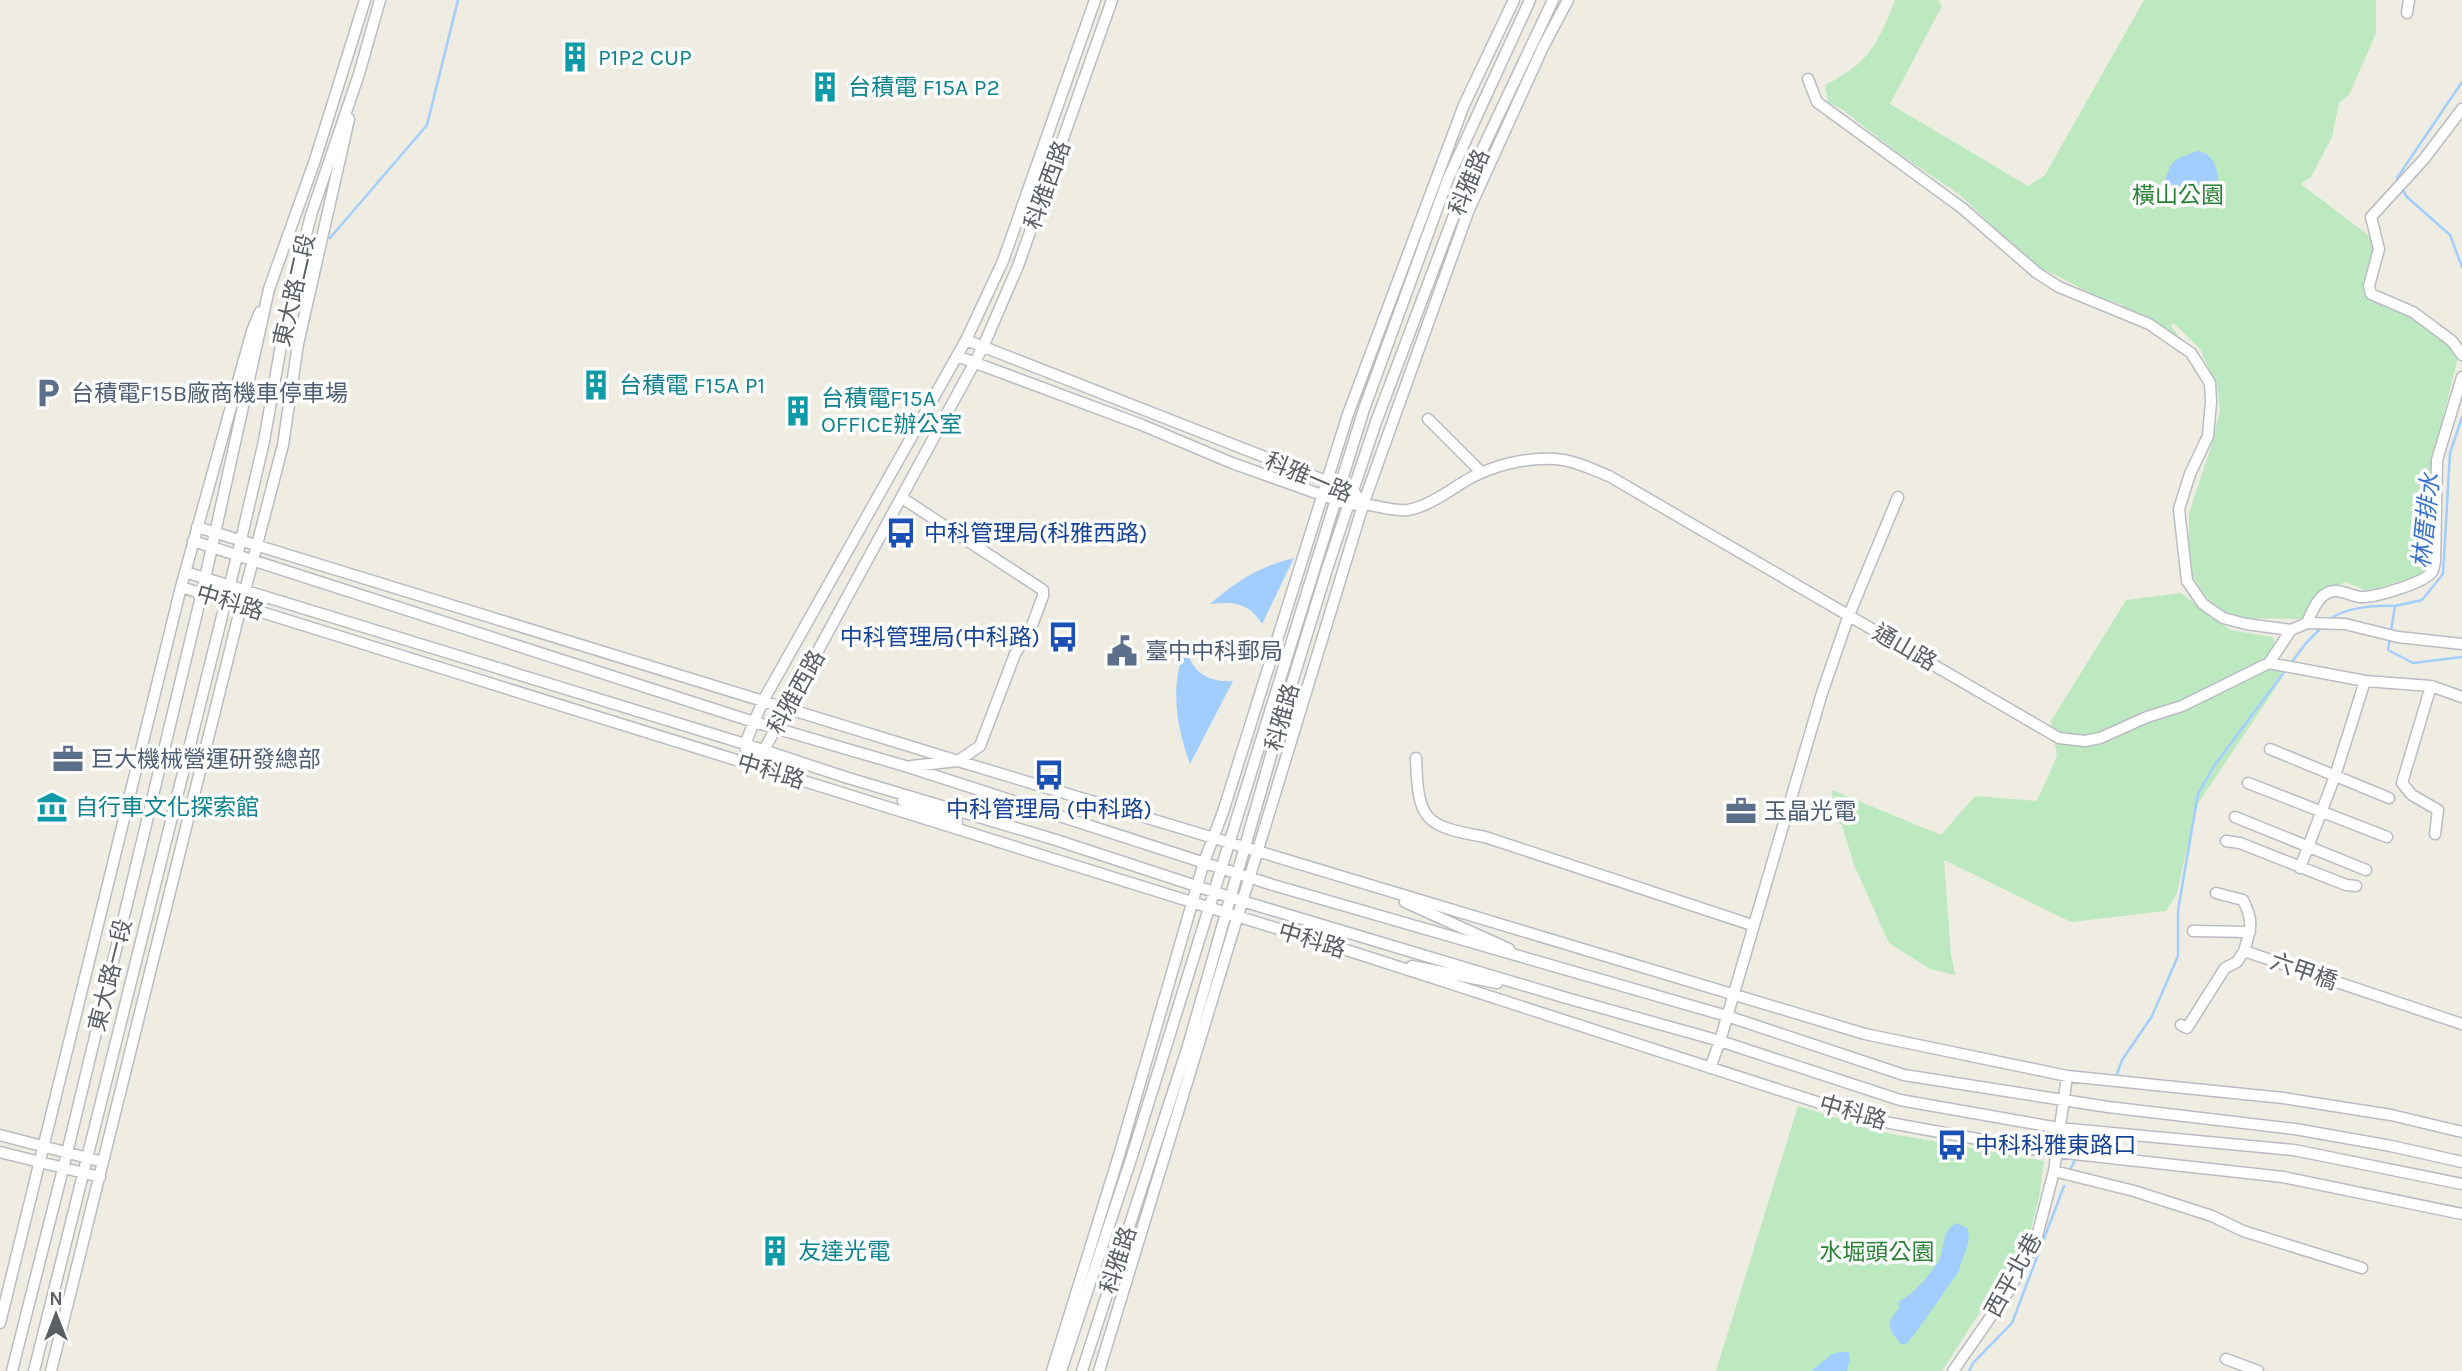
<svg xmlns="http://www.w3.org/2000/svg" width="2462" height="1371" viewBox="0 0 2462 1371" font-family="Karla,'Noto Sans TC',sans-serif">
  <style>
    .green { fill: #bce9c0 }
    .water { fill: #a2cdff }
    .lines { fill: none; stroke-linecap: round; stroke-linejoin: round }
    .stream { stroke: #a2cdff; stroke-width: 2.5 }
    .minor-casing { stroke: #babcc3; stroke-width: 13 }
    .minor { stroke: #fff; stroke-width: 10 }
    .labels { text-anchor: middle; stroke-width: 7; stroke-linejoin: round; paint-order: stroke }
    .culture-label { font-size: 23px; fill: #0d838f; stroke: #fff; text-anchor: start }
    .street-label { font-size: 23px; fill: #5a5e65; stroke: #fff }
    .park-label { font-size: 23px; fill: #2b8338; stroke: #fff }
    .service-label { font-size: 23px; fill: #4e5e75; stroke: #fff; text-anchor: start }
    .transit-label { font-size: 23px; fill: #164399; stroke: #fff; text-anchor: start }
    .water-label { font-size: 24px; font-style: italic; fill: #3873cf; stroke: #fff }
  </style>
  <rect width="100%" height="100%" fill="#efede2"/>
  <path class="green" d="M 1895,0 L 1938,0 L 1942,6 L 1890,104 L 2028,186 L 2045,175 L 2144,0 L 2376,0 L 2376,33 L 2349,95 L 2339,103 L 2332,137 L 2311,177 L 2301,184 L 2368,235 L 2373,248 L 2363,282 L 2364,294 C 2379,308 2402,312 2420,323 C 2434,332 2447,344 2458,357 L 2435,450 L 2433,560 L 2420,575 L 2378,588 L 2365,590 L 2346,582 C 2323,591 2315,596 2303,619 L 2223,618 L 2201,590 L 2192,575 L 2189,551 L 2189,513 L 2210,450 L 2220,411 L 2218,391 L 2200,349 L 2173,323 L 2171,326 L 2191,353 L 2120,304 L 2097,297 L 2054,274 L 2035,267 L 1960,195 L 1895,151 L 1843,110 L 1828,102 L 1825,85 C 1869,63 1878,44 1895,0 Z
    M 2181,593 L 2230,630 L 2273,637 L 2282,678 L 2197,805 L 2177,893 L 2166,911 L 2071,922 L 1944,860 L 1951,955 L 1955,975 L 1930,969 L 1889,943 L 1854,865 L 1842,825 L 1833,819 L 1832,790 L 1941,835 L 1975,796 L 2037,801 L 2057,756 L 2051,721 L 2126,600 Z
    M 1798,1106 L 1887,1133 L 2044,1161 L 2039,1198 L 2029,1236 L 1942,1371 L 1716,1371 Z"/>
  <path class="water" d="M 2197,151 C 2213,152 2222,173 2215,188 C 2211,197 2194,202 2186,207 L 2182,207 L 2177,201 L 2178,197 L 2171,186 L 2165,182 C 2171,158 2175,160 2197,151 Z
    M 1294,558 L 1262,624 C 1250,603 1233,601 1210,604 C 1238,580 1258,567 1294,558 Z
    M 1187,645 C 1188,671 1209,683 1233,681 L 1190,764 C 1176,725 1169,684 1187,645 Z
    M 1957,1223 L 1967,1228 C 1973,1244 1961,1256 1959,1271 L 1914,1335 L 1907,1343 L 1902,1345 C 1889,1330 1884,1325 1899,1308 L 1898,1302 C 1913,1295 1929,1276 1938,1262 C 1946,1249 1940,1230 1957,1223 Z
    M 1841,1352 L 1849,1352 L 1850,1359 L 1847,1371 L 1811,1371 L 1832,1354 Z"/>
  <g class="lines">
    <path class="stream" d="M 2398,181 L 2397,178 L 2462,82
      M 2401,187 L 2407,197 L 2450,235 L 2462,267
      M 330,238 L 427,125 L 458,0
      M 2462,417 L 2450,453 L 2443,574 L 2422,600 L 2395,606 L 2388,650 L 2413,663 L 2462,657
      M 2328,621 C 2343,607 2375,605 2395,606
      M 2291,663 L 2306,643 L 2323,626
      M 2117,1074 L 2122,1060 L 2152,1016 L 2178,956 L 2178,910 L 2198,794 L 2214,766 L 2287,668
      M 2070,1170 L 2075,1160
      M 1969,1371 L 1973,1363 L 2012,1323 L 2064,1186"/>
    <g class="minor-casing">
      <path id="minor" d="M 2407,13 L 2409,0
        M 1808,79 L 1817,102 L 1962,208 L 2037,273 L 2059,287 L 2149,324 L 2191,353 L 2210,383 L 2211,402 L 2208,436 L 2190,474 L 2179,509 L 2187,581 L 2203,604 L 2223,618 L 2246,624 L 2291,630
        M 2462,109 L 2424,159 L 2371,217 L 2379,249 L 2369,286 L 2371,294 L 2413,312 L 2452,341 L 2462,355
        M 966,340 L 1354,492 L 1358,497
        M 957,356 L 1142,425 L 1232,463 L 1350,505 C 1371,501 1387,512 1408,510 C 1427,507 1449,491 1465,481 C 1492,465 1532,455 1564,460 C 1580,463 1594,470 1609,476 L 2059,738 L 2085,741 L 2100,738 L 2147,717 L 2182,706 L 2269,663 L 2365,681 L 2431,686 L 2462,697
        M 1428,419 L 1481,472
        M 902,498 L 1043,590 L 1043,596 L 1031,628 L 1015,654 L 980,746 L 958,761 L 912,766
        M 197,527 L 958,761 L 1865,1034 L 2067,1076 L 2283,1098 L 2391,1115 L 2462,1132
        M 193,541 L 754,722 L 905,766 L 1273,885 L 1727,1016 L 1904,1075 L 2108,1107 L 2295,1129 L 2391,1146 L 2462,1162
        M 185,572 L 745,744 L 848,778 L 1056,840 L 1242,901 L 1563,997 L 1720,1041 L 1900,1100 L 2059,1128 L 2294,1150 L 2462,1184
        M 181,587 L 1362,955 L 1829,1106 L 1890,1123 L 2038,1150 L 2283,1177 L 2462,1214
        M 2307,623 C 2311,614 2315,602 2324,595 C 2336,586 2347,595 2360,597 C 2374,598 2424,583 2432,572 C 2434,569 2434,565 2435,562 L 2437,460 L 2462,377
        M 2269,663 L 2291,630 L 2307,623 L 2345,624 L 2398,637 L 2462,644
        M 2431,686 L 2402,783 L 2412,795 L 2438,810 L 2435,834
        M 2270,749 L 2389,798
        M 1416,758 C 1418,821 1424,826 1485,837 L 1752,925
        M 748,763 L 764,750 L 983,347 L 1018,266 L 1112,0
        M 748,763 L 745,744 L 763,701 L 966,340 L 1003,261 L 1095,0
        M 2248,783 L 2387,837
        M 903,801 L 957,823
        M 2235,817 L 2366,870
        M 2226,841 L 2240,843 L 2346,885 L 2356,886
        M 2300,868 L 2335,776 L 2365,681
        M 2216,893 L 2243,900 C 2254,922 2251,928 2244,951
        M 1405,902 L 1509,949
        M 2193,931 L 2250,932
        M 1412,966 L 1497,983
        M 2181,1025 L 2187,1028 L 2225,968 L 2237,962 L 2244,951 L 2462,1024
        M 1710,1068 L 1720,1041 L 1822,693 L 1849,615 L 1898,497
        M 0,1135 L 103,1162
        M 0,1152 L 100,1177
        M 2054,1171 L 2134,1191 L 2212,1216 L 2243,1231 L 2362,1268
        M 0,1323 L 181,587 L 252,331 L 260,312
        M 2226,1359 L 2258,1371
        M 12,1371 L 67,1153 L 202,592 L 269,289 L 315,160 L 365,0
        M 34,1371 L 241,540 L 264,441 L 287,312 L 311,215 L 359,74 L 380,0
        M 51,1371 L 241,606 L 283,445 L 298,344 L 349,119
        M 1052,1371 L 1120,1152 L 1204,862 L 1223,812 L 1348,414 L 1464,105 L 1514,0
        M 1061,1371 L 1132,1156 L 1364,409 L 1448,179 L 1530,0
        M 1082,1371 L 1188,1046 L 1288,696 L 1327,569 L 1376,422 L 1465,186 L 1553,0
        M 1099,1371 L 1364,502 L 1468,212 L 1543,47 L 1568,0
        M 1953,1371 L 2008,1292 L 2036,1240 L 2054,1171 L 2067,1076"/>
    </g>
    <use href="#minor" class="minor"/>
  </g>
  <defs>
    <g id="building-bare" transform="scale(2.415)"><path d="M-4-6H4V6H1V3H-1V6H-4ZM-2.5-4.3h1.7v1.8h-1.7ZM.8-4.3h1.7v1.8H.8ZM-2.5-1h1.7V.8h-1.7ZM.8-1h1.7V.8H.8Z" fill="#0f9aa8" stroke="#fff" stroke-width="2.5" paint-order="stroke"/></g>
    <g id="parking-bare" transform="scale(2.415)"><path d="M-3.5-5.5H1a3.5 3.5 0 0 1 0 7H-1V5.5H-3.5ZM-1-3.4V-.6H.8a1.4 1.4 0 0 0 0-2.8Z" fill="#5c6f8a" stroke="#fff" stroke-width="2.5" paint-order="stroke"/></g>
    <g id="bus-bare" transform="scale(2.415)"><path d="M-5-6H5V4H4V6H2V4H-2V6H-4V4H-5ZM-3.5-4V0h7V-4ZM-3.5 1.2v1.5H-2V1.2ZM2 1.2v1.5H3.5V1.2Z" fill="#1a4fb4" stroke="#fff" stroke-width="2.5" paint-order="stroke"/></g>
    <g id="civic-bare" transform="scale(2.415)"><path d="M-.6-6.5H3V-4.5H.6V-3L4-1V1h2V6H-6V1h2V-1L-.6-3ZM-1.2 2.5V6h2.4V2.5Z" fill="#5c6f8a" stroke="#fff" stroke-width="2.5" paint-order="stroke"/></g>
    <g id="office-bare" transform="scale(2.415)"><path d="M-6-3h4V-5.5h4V-3h4V5H-6ZM-1-4.5V-3h2v-1.5ZM-6 0V1H6V0Z" fill="#5c6f8a" stroke="#fff" stroke-width="2.5" paint-order="stroke"/></g>
    <g id="museum-bare" transform="scale(2.415)"><path d="M0-6L6-3V-2H-6V-3ZM-5-1h2V3h-2ZM-1-1h2V3h-2ZM3-1h2V3H3ZM-6 4H6V6H-6Z" fill="#0f9aa8" stroke="#fff" stroke-width="2.5" paint-order="stroke"/></g>
  </defs>
  <g fill-rule="evenodd">
    <use href="#building-bare" x="575" y="57"/>
    <use href="#building-bare" x="825" y="87"/>
    <use href="#building-bare" x="596" y="385"/>
    <use href="#parking-bare" x="48" y="393"/>
    <use href="#building-bare" x="798" y="411"/>
    <use href="#bus-bare" x="901" y="533"/>
    <use href="#bus-bare" x="1063" y="637"/>
    <use href="#civic-bare" x="1122" y="651"/>
    <use href="#office-bare" x="68" y="759"/>
    <use href="#bus-bare" x="1049" y="775"/>
    <use href="#museum-bare" x="52" y="807"/>
    <use href="#office-bare" x="1741" y="811"/>
    <use href="#bus-bare" x="1952" y="1145"/>
    <use href="#building-bare" x="775" y="1251"/>
  </g>
  <g class="labels">
    <g class="culture-label">
      <text x="598" y="65">P1P2 CUP</text>
      <text x="848" y="95">台積電 F15A P2</text>
      <text x="619" y="393">台積電 F15A P1</text>
      <text x="821" y="406">台積電F15A<tspan x="821" dy="26">OFFICE辦公室</tspan></text>
      <text x="75" y="815">自行車文化探索館</text>
      <text x="798" y="1259">友達光電</text>
    </g>
    <g class="street-label">
      <text transform="translate(1469 182) rotate(-67)" y="8">科雅路</text>
      <text transform="translate(1047 185) rotate(-70)" y="8">科雅西路</text>
      <text transform="translate(294 290) rotate(-77)" y="8">東大路二段</text>
      <text transform="translate(1309 477) rotate(23)" y="8">科雅一路</text>
      <text transform="translate(230 602) rotate(17)" y="8">中科路</text>
      <text transform="translate(1905 647) rotate(30)" y="8">通山路</text>
      <text transform="translate(796 692) rotate(-61)" y="8">科雅西路</text>
      <text transform="translate(1282 717) rotate(-74)" y="8">科雅路</text>
      <text transform="translate(771 771) rotate(17)" y="8">中科路</text>
      <text transform="translate(1312 940) rotate(17)" y="8">中科路</text>
      <text transform="translate(2304 971) rotate(19)" y="8">六甲橋</text>
      <text transform="translate(110 975) rotate(-76)" y="8">東大路一段</text>
      <text transform="translate(1853 1112) rotate(16)" y="8">中科路</text>
      <text transform="translate(1118 1260) rotate(-72)" y="8">科雅路</text>
      <text transform="translate(2013 1275) rotate(-61)" y="8">西平北巷</text>
    </g>
    <g class="park-label">
      <text x="2178" y="203">橫山公園</text>
      <text x="1877" y="1260">水堀頭公園</text>
    </g>
    <g class="service-label">
      <text x="71" y="401">台積電F15B廠商機車停車場</text>
      <text x="1145" y="659">臺中中科郵局</text>
      <text x="91" y="767">巨大機械營運研發總部</text>
      <text x="1764" y="819">玉晶光電</text>
    </g>
    <g class="transit-label">
      <text x="924" y="541">中科管理局(科雅西路)</text>
      <text x="1040" y="645" text-anchor="end">中科管理局(中科路)</text>
      <text x="1049" y="817" text-anchor="middle">中科管理局 (中科路)</text>
      <text x="1975" y="1153">中科科雅東路口</text>
    </g>
    <g class="water-label">
      <text transform="translate(2426 521) rotate(-84)" y="8">林厝排水</text>
    </g>
  </g>
  <g transform="translate(56 1315)" stroke="#ffffff" stroke-width="5" paint-order="stroke">
  <path d="M0-5L12 26L0 18L-12 26Z" fill="#5a5e65"/>
  <text y="-10" font-size="19" font-weight="bold" text-anchor="middle" fill="#5a5e65">N</text>
  </g>
</svg>
